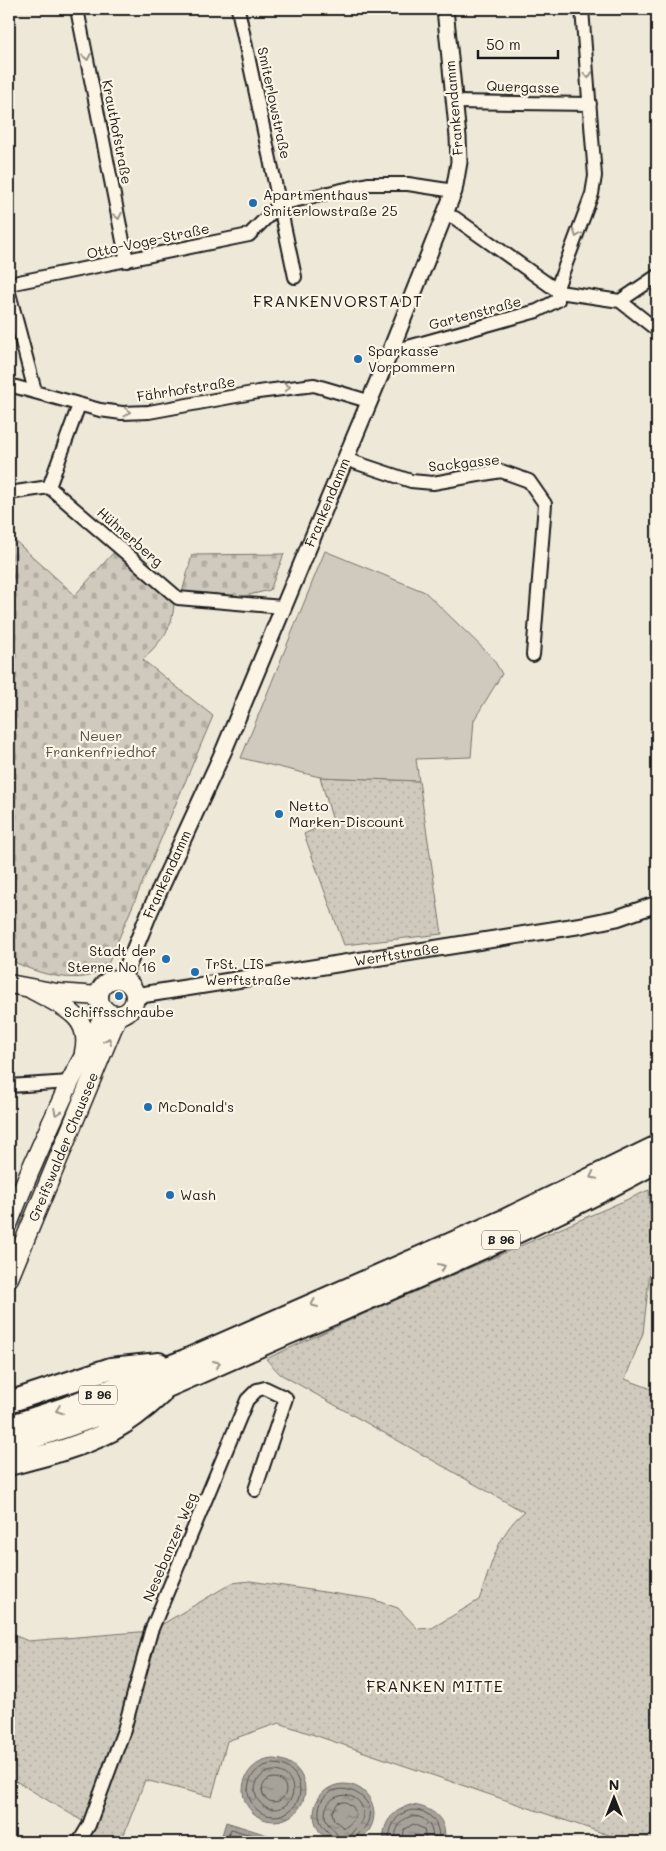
<svg xmlns="http://www.w3.org/2000/svg" width="666" height="1851" viewBox="0 0 666 1851" font-family="Mali,sans-serif">
  <style>
    .grass { fill: url(#grass-dots); stroke: #76736c }
    .cemetery { fill: url(#cemetery-stones); stroke: #76736c }
    .park { fill: #cfcabd; stroke: #76736c }
    .water { fill: url(#water-ripples); stroke: #6f6c67 }
    .lines { fill: none; stroke-linecap: round; stroke-linejoin: round }
    .shore { stroke: #54524e; stroke-width: 1 }
    .minor-casing { stroke: #1c1c1c; stroke-width: 16 }
    .tertiary-casing { stroke: #1c1c1c; stroke-width: 19 }
    .secondary-casing { stroke: #1c1c1c; stroke-width: 21 }
    .trunk-casing { stroke: #1c1c1c; stroke-width: 24 }
    .minor { stroke: #fcf5e5; stroke-width: 12 }
    .tertiary { stroke: #fcf5e5; stroke-width: 15 }
    .secondary { stroke: #fcf5e5; stroke-width: 18 }
    .trunk { stroke: #fcf5e5; stroke-width: 20 }
    .oneway { stroke: #97938b }
    .poi-dot { fill: #1f6fb2; stroke: #fcf5e5; stroke-width: 2 }
    .labels { text-anchor: middle; stroke-width: 4.5; stroke-linejoin: round; paint-order: stroke }
    .shield { fill: #fcf5e5; stroke: #5f5d58; stroke-width: 1 }
    .shield-label { font-size: 12px; font-weight: bold; fill: #1c1c1c }
    .street-label { font-size: 14px; fill: #1c1c1c; stroke: #fcf5e5 }
    .poi-label { font-size: 14px; fill: #1c1c1c; stroke: #fcf5e5; text-anchor: start }
    .park-label { font-size: 14px; fill: #52504c; stroke: #fcf5e5 }
    .quarter-label { font-size: 16px; letter-spacing: 1px; fill: #1c1c1c; stroke: #fcf5e5 }
  </style>
  <defs>
    <pattern id="grass-dots" width="8" height="8" patternUnits="userSpaceOnUse" patternTransform="scale(1.25)"><rect width="8" height="8" fill="#cfcabd"/><path d="M2 2h.1M6 6h.1" fill="none" stroke="#b1ada2" stroke-width="1.8" stroke-linecap="round"/></pattern>
    <pattern id="cemetery-stones" width="16" height="16" patternUnits="userSpaceOnUse" patternTransform="scale(1.25)"><rect width="16" height="16" fill="#cfcabd"/><path d="M2 7V4a2 2 0 0 1 4 0v3zM10 15v-3a2 2 0 0 1 4 0v3z" fill="#b1ada2"/></pattern>
    <pattern id="water-ripples" width="26" height="14" patternUnits="userSpaceOnUse" patternTransform="scale(1.25)"><rect width="26" height="14" fill="#a7a299"/><path d="M2 4q2-2 4 0t4 0M15 11q2-2 4 0t4 0" fill="none" stroke="#87837c"/></pattern>
  </defs>
  <rect width="100%" height="100%" fill="#eee8d9"/>
  <filter id="ink" filterUnits="userSpaceOnUse"><feTurbulence type="fractalNoise" baseFrequency=".02" numOctaves="2"/><feDisplacementMap in="SourceGraphic" scale="10" xChannelSelector="R" yChannelSelector="G"/><feConvolveMatrix kernelMatrix="1 2 1 2 8 2 1 2 1" color-interpolation-filters="sRGB"/></filter>
  <g filter="url(#ink)">
    <path class="grass" d="M 320,777 L 419,781 L 442,934 L 344,945 L 304,834 L 333,821 Z
      M 649,1190 L 653,1244 L 643,1333 L 625,1379 L 657,1391 L 657,1842 L 629,1842 L 279,1723 L 227,1741 L 212,1797 L 145,1780 L 121,1842 L 79,1842 L 89,1825 L 9,1777 L 9,1633 L 28,1641 L 151,1631 L 232,1583 L 250,1581 L 371,1599 L 398,1608 L 418,1629 L 432,1628 L 479,1600 C 490,1570 497,1533 524,1512 L 280,1374 L 266,1359 L 366,1313 Z"/>
    <path class="cemetery" d="M 12,538 L 75,595 L 115,551 L 174,604 C 172,633 160,640 143,660 L 213,716 L 108,964 C 101,969 93,976 84,977 C 59,980 30,971 9,959 L 9,541 Z
      M 284,554 L 270,590 L 228,600 L 182,593 L 192,555 Z"/>
    <path class="park" d="M 325,551 L 425,592 L 492,657 L 502,674 L 474,720 L 471,757 L 416,759 L 419,781 L 320,777 L 241,758 Z"/>
    <path class="water" d="M243 1790a31 31 0 1 1 62 0a31 31 0 1 1-62 0Z
      M314 1814a30 30 0 1 1 60 0a30 30 0 1 1-60 0Z
      M 410,1805 C 431,1806 449,1819 444,1842 L 384,1842 C 382,1823 392,1811 410,1805 Z
      M 226,1822 L 286,1841 L 286,1842 L 220,1842 Z"/>
    <g class="lines">
      <path class="shore" d="M248 1790a26 26 0 1 1 52 0a26 26 0 1 1-52 0Z
        M255 1790a19 19 0 1 1 38 0a19 19 0 1 1-38 0Z
        M262 1790a12 12 0 1 1 24 0a12 12 0 1 1-24 0Z
        M 346,1802 L 353,1807 C 359,1817 352,1823 344,1828 L 334,1820 L 332,1812 L 338,1803 Z
        M 225,1842 L 231,1829 L 274,1842
        M 333,1842 C 332,1832 320,1828 319,1816 C 316,1785 355,1780 369,1806 C 372,1831 357,1828 355,1842
        M 340,1842 C 339,1830 324,1827 325,1813 C 327,1790 362,1789 363,1813 C 364,1827 349,1829 348,1842
        M 389,1842 C 389,1798 442,1801 439,1842
        M 395,1842 C 394,1807 435,1808 433,1842
        M 403,1842 L 404,1830 L 413,1824 L 424,1829 L 426,1842"/>
      <g class="minor-casing">
        <path id="minor" d="M 77,9 L 127,261
          M 238,9 L 295,277
          M 454,102 L 590,104
          M 446,215 L 455,218 L 559,292 L 620,301 L 657,330
          M 9,284 L 249,235 L 280,204 L 368,184 L 408,184 L 454,191
          M 9,293 L 35,391
          M 620,301 L 657,276
          M 390,352 L 537,311 L 558,300 L 558,285 L 592,194 L 595,176 L 582,9
          M 9,385 L 100,410 L 122,413 L 149,412 L 258,392 L 314,385 L 368,401
          M 79,405 L 49,487 L 178,598 L 282,607
          M 345,459 L 411,481 L 433,483 L 501,471 L 529,481 L 545,504 L 533,655
          M 9,493 L 49,487
          M 9,1086 L 70,1082
          M 79,1842 L 89,1825 L 124,1730 L 151,1631 L 247,1400 L 257,1390 L 265,1388 L 286,1398 L 255,1490"/>
      </g>
      <g class="tertiary-casing">
        <g id="tertiary">
          <path id="s1" d="M 122,980 L 150,911 L 224,750 L 390,352 L 454,191 L 459,162 L 458,137 L 445,9"/>
          <path id="s2" d="M 135,996 L 583,925 L 617,918 L 657,904"/>
        </g>
      </g>
      <g class="secondary-casing">
        <g id="secondary">
          <circle cx="117" cy="997" r="18"/>
          <path d="M 9,984 L 57,993 L 99,996"/>
          <path d="M 31,989 C 58,1005 93,1014 84,1052"/>
          <path d="M 9,1222 C 27,1175 49,1128 70,1082 C 82,1058 96,1036 105,1010"/>
          <path id="s3" d="M 9,1278 L 118,1015"/>
        </g>
      </g>
      <g class="trunk-casing">
        <path id="trunk" d="M 9,1402 L 111,1368 L 159,1363
          M 9,1426 L 64,1408 L 185,1360 L 504,1220 L 657,1146
          M 9,1445 C 105,1418 198,1373 290,1333 C 414,1279 539,1227 657,1162
          M 9,1465 C 43,1456 80,1447 111,1431 C 130,1421 146,1408 161,1394"/>
      </g>
      <use href="#minor" class="minor"/>
      <use href="#tertiary" class="tertiary"/>
      <use href="#secondary" class="secondary"/>
      <use href="#trunk" class="trunk"/>
    </g>
    <defs><path id="oneway-chevron" d="M-2-3.5L2.5 0L-2 3.5" fill="none" stroke-width="1.6" stroke-linecap="round" stroke-linejoin="round" transform="scale(1.25)"/></defs>
    <g class="oneway">
      <use href="#oneway-chevron" transform="translate(87 57) rotate(79)"/>
      <use href="#oneway-chevron" transform="translate(588 75) rotate(85)"/>
      <use href="#oneway-chevron" transform="translate(118 216) rotate(79)"/>
      <use href="#oneway-chevron" transform="translate(577 234) rotate(111)"/>
      <use href="#oneway-chevron" transform="translate(287 387) rotate(-8)"/>
      <use href="#oneway-chevron" transform="translate(127 412) rotate(1)"/>
      <use href="#oneway-chevron" transform="translate(108 1041) rotate(-67)"/>
      <use href="#oneway-chevron" transform="translate(57 1112) rotate(115)"/>
      <use href="#oneway-chevron" transform="translate(593 1176) rotate(153)"/>
      <use href="#oneway-chevron" transform="translate(442 1267) rotate(-24)"/>
      <use href="#oneway-chevron" transform="translate(314 1304) rotate(157)"/>
      <use href="#oneway-chevron" transform="translate(217 1364) rotate(-23)"/>
      <use href="#oneway-chevron" transform="translate(59 1410) rotate(160)"/>
    </g>
  </g>
  <g class="poi-dot">
    <circle cx="253" cy="203" r="5"/>
    <circle cx="358" cy="359" r="5"/>
    <circle cx="279" cy="814" r="5"/>
    <circle cx="166" cy="959" r="5"/>
    <circle cx="195" cy="972" r="5"/>
    <circle cx="119" cy="996" r="5"/>
    <circle cx="148" cy="1107" r="5"/>
    <circle cx="170" cy="1195" r="5"/>
  </g>
  <g class="labels">
    <g class="shield">
      <rect x="482" y="1230.5" width="38" height="19" rx="4"/>
      <rect x="79" y="1385.5" width="38" height="19" rx="4"/>
    </g>
    <g class="shield-label">
      <text x="501" y="1244">B 96</text>
      <text x="98" y="1399">B 96</text>
    </g>
    <g class="street-label">
      <text transform="translate(523 87) rotate(2)" y="5">Quergasse</text>
      <text transform="translate(274 103) rotate(78)" y="5">Smiterlowstraße</text>
      <text transform="translate(454 108) rotate(-95)" y="5">Frankendamm</text>
      <text transform="translate(117 132) rotate(79)" y="5">Krauthofstraße</text>
      <text transform="translate(148 241) rotate(-12)" y="5">Otto-Voge-Straße</text>
      <text transform="translate(475 313) rotate(-15)" y="5">Gartenstraße</text>
      <text transform="translate(186 389) rotate(-9)" y="5">Fährhofstraße</text>
      <text transform="translate(464 463) rotate(-6)" y="5">Sackgasse</text>
      <text dy="5" stroke="none"><textPath href="#s1" startOffset="520">Frankendamm</textPath></text>
      <text transform="translate(130 537) rotate(41)" y="5">Hühnerberg</text>
      <text dy="5" stroke="none"><textPath href="#s1" startOffset="115">Frankendamm</textPath></text>
      <text dy="5" stroke="none"><textPath href="#s2" startOffset="265">Werftstraße</textPath></text>
      <text dy="5" stroke="none"><textPath href="#s3" startOffset="142">Greifswalder Chaussee</textPath></text>
      <text transform="translate(170 1547) rotate(-67)" y="5">Nesebanzer Weg</text>
    </g>
    <g class="poi-label">
      <text x="263" y="200">Apartmenthaus<tspan x="263" dy="16">Smiterlowstraße 25</tspan></text>
      <text x="368" y="356">Sparkasse<tspan x="368" dy="16">Vorpommern</tspan></text>
      <text x="289" y="811">Netto<tspan x="289" dy="16">Marken-Discount</tspan></text>
      <text x="156" y="956" text-anchor="end">Stadt der<tspan x="156" dy="16">Sterne No 16</tspan></text>
      <text x="205" y="969">TrSt. LIS<tspan x="205" dy="16">Werftstraße</tspan></text>
      <text x="119" y="1017" text-anchor="middle">Schiffsschraube</text>
      <text x="158" y="1112">McDonald's</text>
      <text x="180" y="1200">Wash</text>
    </g>
    <g class="park-label">
      <text x="101" y="741">Neuer<tspan x="101" dy="16">Frankenfriedhof</tspan></text>
    </g>
    <g class="quarter-label">
      <text x="338" y="307">FRANKENVORSTADT</text>
      <text x="435" y="1692">FRANKEN MITTE</text>
    </g>
  </g>
  <rect width="666" height="1851" fill="none" stroke="#fcf5e5" stroke-width="30"/>
  <rect x="15" y="15" width="636" height="1821" fill="none" stroke="#1c1c1c" stroke-width="2" filter="url(#ink)"/>
  <g transform="translate(614 1798)" stroke="#fcf5e5" stroke-width="4" paint-order="stroke">
  <path d="M0-4L9 19L0 12L-9 19Z" fill="#1c1c1c"/>
  <text y="-8" font-size="14" font-weight="bold" text-anchor="middle" fill="#1c1c1c">N</text>
  </g>
  <path d="M478 50v8h80v-8" fill="none" stroke="#1c1c1c" stroke-width="2.5"/>
  <text x="486" y="50" font-size="15" fill="#1c1c1c" stroke="#fcf5e5" stroke-width="4" paint-order="stroke">50 m</text>
</svg>
